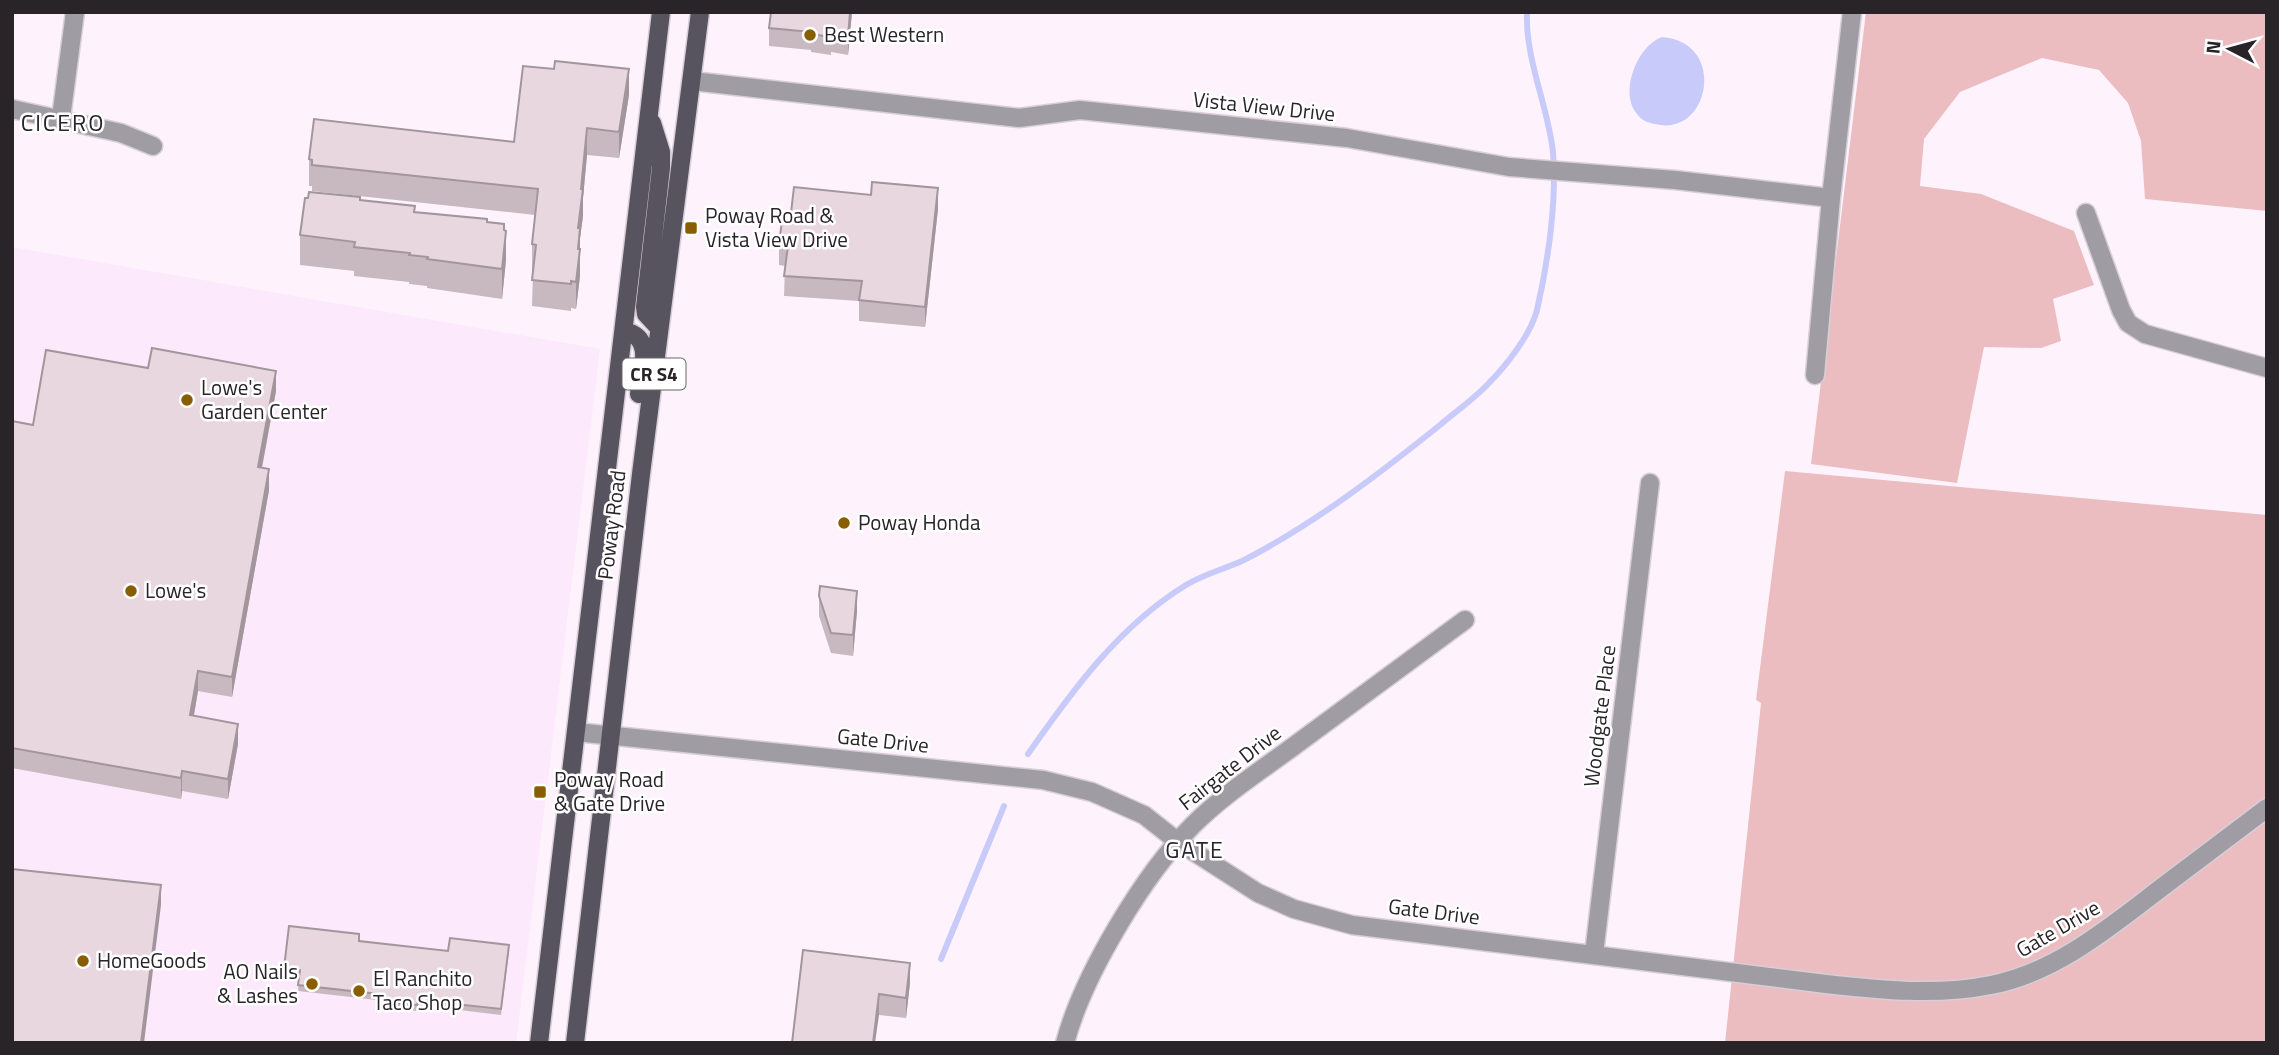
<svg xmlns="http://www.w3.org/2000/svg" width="2279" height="1055" viewBox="0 0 2279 1055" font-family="'Titillium Web',sans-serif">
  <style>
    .built { fill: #fce9fb }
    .green { fill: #ebbdc1 }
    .water { fill: #c8cafa }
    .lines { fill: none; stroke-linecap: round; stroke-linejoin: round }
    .stream { stroke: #c8cafa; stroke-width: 6 }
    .minor-casing { stroke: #d7ced7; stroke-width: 21 }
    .primary-casing { stroke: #d7ced7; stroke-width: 21 }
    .minor { stroke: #9f9da3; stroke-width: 18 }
    .primary { stroke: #58545f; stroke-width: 18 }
    .wall { fill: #c8b9c0 }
    .shaded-wall { fill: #a2969c }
    .building { fill: #e8d7df; stroke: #a2969c; stroke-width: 2 }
    .poi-dot { fill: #885e00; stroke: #fff; stroke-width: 2.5 }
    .labels { text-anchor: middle; stroke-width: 5; stroke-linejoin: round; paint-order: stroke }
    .shield { fill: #fff; stroke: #686668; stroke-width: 2 }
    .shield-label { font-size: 19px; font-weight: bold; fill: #282428 }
    .poi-label { font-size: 21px; fill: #282428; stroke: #fff; text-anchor: start }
    .street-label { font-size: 21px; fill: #282428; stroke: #fff }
    .neighbourhood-label { font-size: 23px; letter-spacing: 2px; fill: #282428; stroke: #fff }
  </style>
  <rect width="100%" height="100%" fill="#fef3fd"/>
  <path class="built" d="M 12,247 L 600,349 L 516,1043 L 12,1043 Z"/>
  <path class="green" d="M 1866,12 L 2267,12 L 2267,211 L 2145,199 L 2141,141 L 2128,103 L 2099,70 L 2042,58 L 1960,92 L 1924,139 L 1920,186 L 1981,194 L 2074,231 L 2094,285 L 2053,299 L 2061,341 L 2041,348 L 1984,347 L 1957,483 L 1811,464 Z
    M 1785,471 L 2267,515 L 2267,1043 L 1725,1043 L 1761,703 L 1756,700 Z"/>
  <path class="water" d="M 1662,37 C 1728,42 1710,138 1655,124 C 1648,123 1641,120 1637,114 C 1619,92 1637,46 1662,37 Z"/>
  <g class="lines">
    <path class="stream" d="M 1028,754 C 1072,691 1119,626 1186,585 C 1204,574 1225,569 1244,560 C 1314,524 1379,474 1440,425 C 1455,412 1474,399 1488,384 C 1506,366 1531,334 1537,310 C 1548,262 1557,201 1553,152 C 1548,106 1525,59 1527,12
      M 941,959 L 1004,806"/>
    <g class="minor-casing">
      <path id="minor" d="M 692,81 L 1019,118 L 1080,110 L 1347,138 L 1509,167 L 1675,180 L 1831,198
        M 12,109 L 121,133 L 153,146
        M 61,118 L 75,12
        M 2086,213 L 2121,310 L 2128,323 L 2145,334 L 2267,368
        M 1815,375 L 1831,198 L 1852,12
        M 576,732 L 1043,780 L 1092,792 L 1144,815 L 1177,841 L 1258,893 L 1294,909 L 1352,925 L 1826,984 C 1881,990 1936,996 1991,985 C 2055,973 2110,927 2161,888 C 2196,862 2231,835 2267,808
        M 1594,954 L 1650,483
        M 1065,1043 C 1083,975 1144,874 1193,825 C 1223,795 1260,771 1294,746 C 1351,704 1408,662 1465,620"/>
    </g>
    <g class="primary-casing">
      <path id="primary" d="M 652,123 L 661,152 L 661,168 L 645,307 L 646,314 L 659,328
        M 624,331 C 655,337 642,370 639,394
        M 539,1043 L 661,12
        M 575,1043 L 641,474 L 700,12"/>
    </g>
    <use href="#minor" class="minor"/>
    <use href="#primary" class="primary"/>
  </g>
  <path class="wall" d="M 852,12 L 848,55 L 831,52 L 831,55 L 811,52 L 811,50 L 769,46 L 769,28 Z
    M 629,95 L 619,158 L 587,155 L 583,198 L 583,216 L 580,238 L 580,276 L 576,309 L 571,308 L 571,311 L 532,306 L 533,271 L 532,271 L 532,244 L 535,215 L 312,191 L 312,186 L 309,186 L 309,159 L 514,142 Z
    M 360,200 L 415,212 L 487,222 L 504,230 L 506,260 L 502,299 L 427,288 L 427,286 L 409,284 L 409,282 L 354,276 L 354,271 L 300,265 L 300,235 Z
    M 938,209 L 925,327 L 859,321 L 859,301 L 784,296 L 785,266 L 779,265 L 779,245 L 790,221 Z
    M 276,391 L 262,468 L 269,490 L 232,697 L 198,691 L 194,716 L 238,744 L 228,799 L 182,791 L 181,799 L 12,768 L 12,421 L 33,425 Z
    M 819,596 L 857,611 L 853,656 L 831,653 L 819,616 Z
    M 359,941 L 448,951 L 509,951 L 501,1015 L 418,1005 L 417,1011 L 377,1006 L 377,1000 L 298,991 L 299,975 L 284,973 L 284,968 Z
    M 803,950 L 910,983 L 906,1018 L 879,1015 Z"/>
  <path class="shaded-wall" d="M 850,12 L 852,12 L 848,55 L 848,37 Z
    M 629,69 L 629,95 L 619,158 L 619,132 Z
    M 587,128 L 587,155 L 583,198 L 583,216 L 580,238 L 580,276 L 576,309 L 576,282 L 581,189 Z
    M 938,188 L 938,209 L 925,327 L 925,307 Z
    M 504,224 L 504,248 L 506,231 L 506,260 L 502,299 L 502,269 Z
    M 276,371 L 276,391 L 258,488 L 258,467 Z
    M 269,469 L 269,490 L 232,697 L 232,677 Z
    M 857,591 L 857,611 L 853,656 L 853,635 Z
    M 198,671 L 198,691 L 190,736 L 190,715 Z
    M 238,724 L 238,744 L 228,799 L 228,779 Z
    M 182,771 L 182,791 L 181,799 L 181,778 Z
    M 161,885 L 161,905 L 144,1043 L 141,1043 Z
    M 910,963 L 910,983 L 906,1018 L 906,998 Z
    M 879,994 L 879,1015 L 875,1043 L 873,1043 Z"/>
  <path class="building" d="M 771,12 L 850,12 L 848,37 L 831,34 L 831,37 L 811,34 L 812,32 L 769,28 Z
    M 555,61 L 629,69 L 619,132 L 587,128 L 581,189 L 583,189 L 578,228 L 580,228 L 578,249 L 580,249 L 576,282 L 571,281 L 571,284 L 532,280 L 536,245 L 532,244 L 538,189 L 312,165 L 312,160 L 309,159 L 314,119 L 514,142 L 523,66 L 554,69 Z
    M 872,182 L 938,188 L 925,307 L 859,300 L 862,281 L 784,276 L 788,246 L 779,245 L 782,220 L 790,221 L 794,187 L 871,195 Z
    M 309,192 L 360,197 L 360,200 L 415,206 L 414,212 L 487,219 L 487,222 L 504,224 L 504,230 L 506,231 L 502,269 L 427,259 L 428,257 L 409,255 L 410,253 L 354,247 L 355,242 L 300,235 L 305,198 L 308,198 Z
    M 152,348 L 276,371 L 258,467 L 269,469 L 232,677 L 198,671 L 190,715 L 238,724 L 228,779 L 182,771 L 181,778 L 12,748 L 12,421 L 33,425 L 46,350 L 148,368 Z
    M 820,586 L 857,591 L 853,635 L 831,633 L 819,596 Z
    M 12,869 L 161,885 L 141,1043 L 12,1043 Z
    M 289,926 L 359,934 L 359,941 L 448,951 L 450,938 L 509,945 L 501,1009 L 418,1000 L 417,1005 L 377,1001 L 378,994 L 298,985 L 300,970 L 284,968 Z
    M 803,950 L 910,963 L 906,998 L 879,994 L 873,1043 L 792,1043 Z"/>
  <g class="poi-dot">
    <circle cx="810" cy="35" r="7"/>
    <rect x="684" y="221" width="14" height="14" rx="3.5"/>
    <circle cx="187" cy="400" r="7"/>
    <circle cx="844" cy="523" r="7"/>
    <circle cx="131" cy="591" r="7"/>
    <rect x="533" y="785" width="14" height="14" rx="3.5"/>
    <circle cx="83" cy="961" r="7"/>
    <circle cx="312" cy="984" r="7"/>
    <circle cx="359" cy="991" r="7"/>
  </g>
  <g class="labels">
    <rect class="shield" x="622.5" y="358.5" width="63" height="31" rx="5"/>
    <g class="shield-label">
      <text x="654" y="381">CR S4</text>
    </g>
    <g class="poi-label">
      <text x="824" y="42">Best Western</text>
      <text x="705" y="223">Poway Road &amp;<tspan x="705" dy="24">Vista View Drive</tspan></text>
      <text x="201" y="395">Lowe's<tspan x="201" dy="24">Garden Center</tspan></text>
      <text x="858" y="530">Poway Honda</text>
      <text x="145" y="598">Lowe's</text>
      <text x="554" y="787">Poway Road<tspan x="554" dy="24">&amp; Gate Drive</tspan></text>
      <text x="97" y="968">HomeGoods</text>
      <text x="298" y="979" text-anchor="end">AO Nails<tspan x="298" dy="24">&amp; Lashes</tspan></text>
      <text x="373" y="986">El Ranchito<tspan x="373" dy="24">Taco Shop</tspan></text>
    </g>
    <g class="street-label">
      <text transform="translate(1264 107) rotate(6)" y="7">Vista View Drive</text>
      <text transform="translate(612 525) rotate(-83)" y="7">Poway Road</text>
      <text transform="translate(1600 716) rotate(-83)" y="7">Woodgate Place</text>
      <text transform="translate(883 741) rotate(6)" y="7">Gate Drive</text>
      <text transform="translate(1230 768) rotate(-38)" y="7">Fairgate Drive</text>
      <text transform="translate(1434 912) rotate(7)" y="7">Gate Drive</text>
      <text transform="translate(2058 929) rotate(-30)" y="7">Gate Drive</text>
    </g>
    <g class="neighbourhood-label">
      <text x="63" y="131">CICERO</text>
      <text x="1195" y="858">GATE</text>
    </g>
  </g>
  <rect width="2279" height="1055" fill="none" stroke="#282428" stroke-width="28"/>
  <g transform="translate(2230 49) rotate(276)" stroke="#ffffff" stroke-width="5" paint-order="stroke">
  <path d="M0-5L12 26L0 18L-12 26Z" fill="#282428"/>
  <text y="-10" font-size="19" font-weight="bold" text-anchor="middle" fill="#282428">N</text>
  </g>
</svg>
